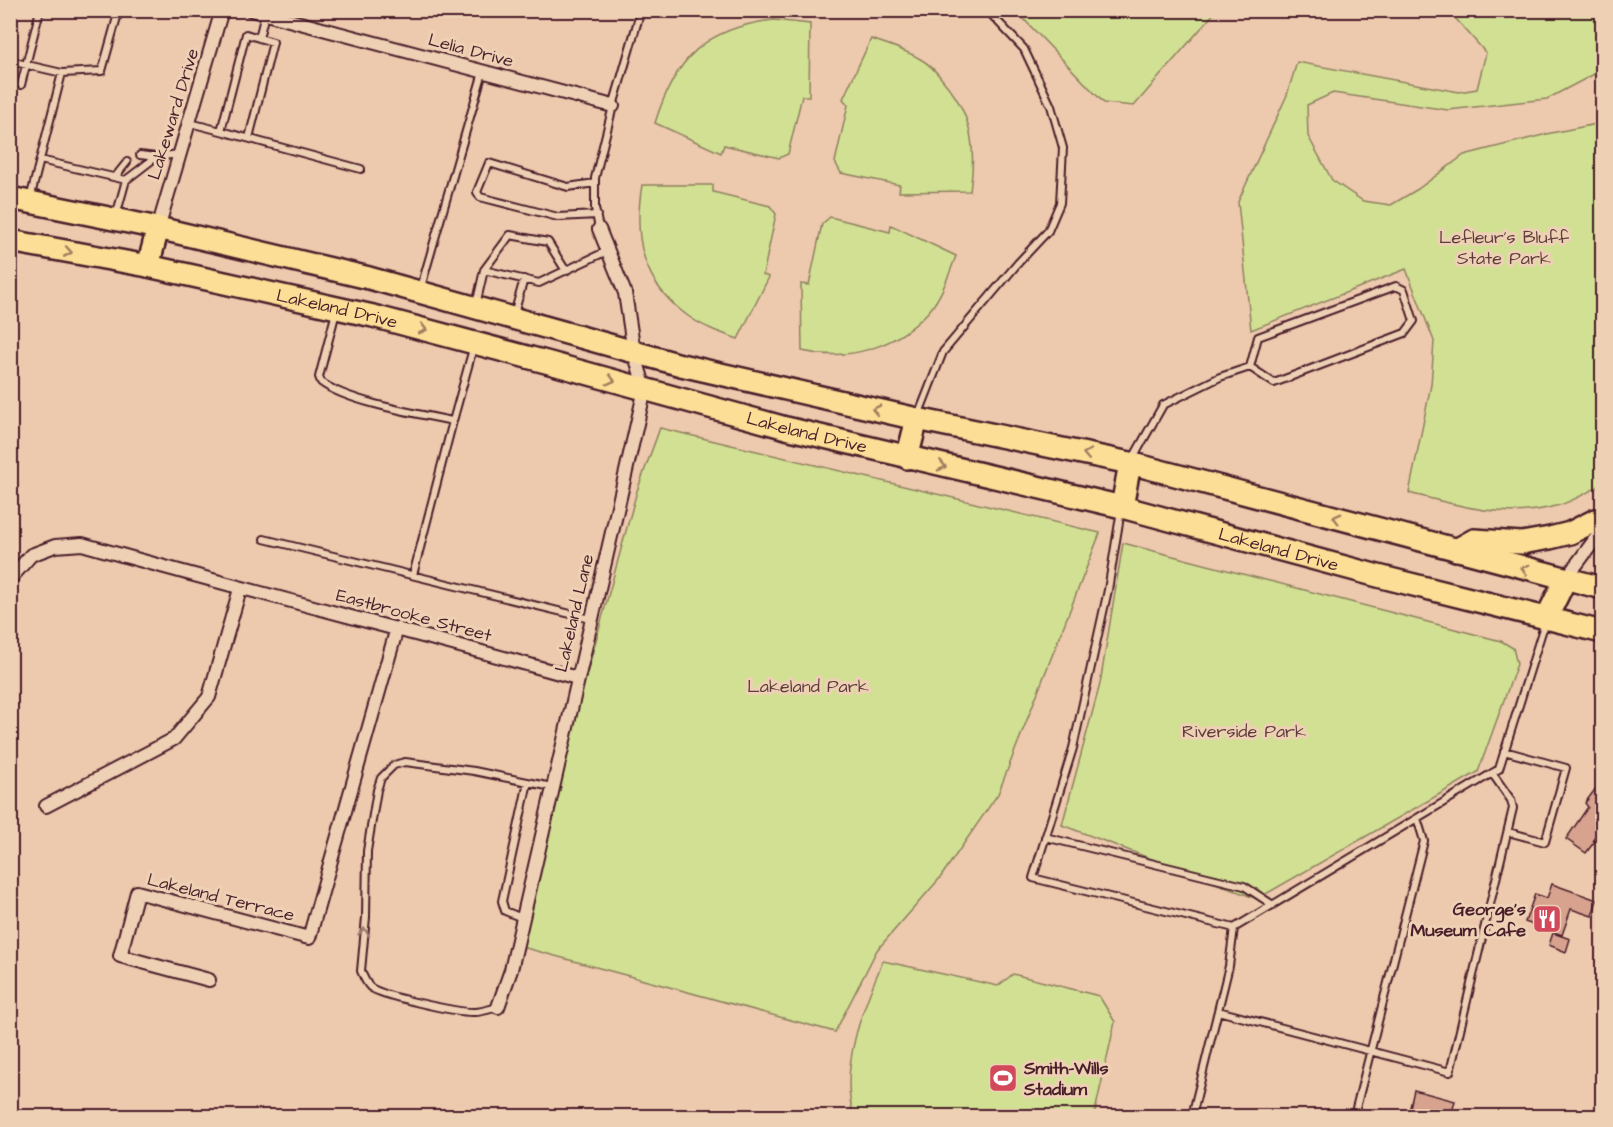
<svg xmlns="http://www.w3.org/2000/svg" width="1613" height="1127" viewBox="0 0 1613 1127" font-family="'Architects Daughter',sans-serif">
  <style>
    .green { fill: #d1e093; stroke: #8e805f; stroke-width: 1.5 }
    .building { fill: #d7a38f; stroke: #4a1f2b; stroke-width: 1.5 }
    .lines { fill: none; stroke-linecap: round; stroke-linejoin: round }
    .service-casing { stroke: #4a1f2b; stroke-width: 10 }
    .minor-casing { stroke: #4a1f2b; stroke-width: 16 }
    .trunk-casing { stroke: #4a1f2b; stroke-width: 26 }
    .service { stroke: #eed1b4; stroke-width: 6 }
    .minor { stroke: #eed1b4; stroke-width: 12 }
    .trunk { stroke: #fcde96; stroke-width: 21 }
    .oneway { stroke: #a37e60 }
    .oneway2 { stroke: #9c7870 }
    .labels { text-anchor: middle; stroke-width: 6; stroke-linejoin: round; paint-order: stroke }
    .street-label { font-size: 18px; fill: #4a1f2b; stroke: #eed1b4 }
    .park-label { font-size: 18px; fill: #5e3c3b; stroke: #eed1b4 }
    .poi-label { font-size: 18px; font-weight: bold; fill: #4a1f2b; stroke: #eed1b4; text-anchor: end }
  </style>
  <rect width="100%" height="100%" fill="#edc9ad"/>
  <filter id="ink" filterUnits="userSpaceOnUse"><feTurbulence type="fractalNoise" baseFrequency=".0167" numOctaves="2"/><feDisplacementMap in="SourceGraphic" scale="12" xChannelSelector="R" yChannelSelector="G"/><feConvolveMatrix kernelMatrix="1 2 1 2 8 2 1 2 1" color-interpolation-filters="sRGB"/></filter>
  <g filter="url(#ink)">
    <path class="green" d="M 1016,11 L 1216,11 L 1134,106 L 1104,103 Z
      M 1449,11 L 1602,11 L 1602,70 L 1547,99 L 1448,110 L 1333,93 L 1307,105 L 1308,136 L 1332,180 L 1363,201 L 1391,205 L 1418,189 L 1464,155 L 1551,133 L 1602,123 L 1602,484 C 1588,492 1572,502 1556,506 C 1504,520 1459,506 1409,493 L 1431,385 L 1434,341 L 1406,269 L 1251,330 L 1238,202 L 1287,95 L 1297,62 L 1459,92 L 1477,89 L 1486,53 Z
      M 774,20 L 810,24 L 809,96 L 802,96 L 788,154 L 779,158 L 724,145 L 721,153 L 655,123 C 675,58 705,28 774,20 Z
      M 871,39 C 889,45 906,50 922,60 C 931,65 939,75 945,83 C 973,116 976,149 970,191 L 899,192 L 900,185 L 841,173 L 835,162 L 848,105 L 843,99 Z
      M 642,185 L 713,185 L 713,192 L 770,206 L 776,214 L 763,275 L 769,277 L 738,339 C 721,333 703,327 688,316 C 642,283 633,238 642,185 Z
      M 830,217 L 890,232 L 891,225 L 956,256 C 949,274 942,296 929,311 C 897,347 849,362 802,351 L 801,284 L 809,285 L 822,224 Z
      M 660,428 L 1100,533 L 998,794 L 940,878 L 877,950 L 835,1032 L 522,947 L 576,713 L 637,491 Z
      M 1123,543 L 1501,641 L 1513,648 L 1517,664 L 1478,772 L 1257,899 L 1062,825 L 1100,684 Z
      M 883,961 L 998,986 L 1013,974 L 1099,996 L 1115,1022 L 1094,1116 L 854,1116 C 838,1069 864,1005 883,961 Z"/>
    <path class="building" d="M 1602,780 L 1602,826 L 1593,840 L 1595,841 L 1586,853 L 1566,839 L 1588,807 L 1585,803 Z
      M 1552,884 L 1597,900 L 1592,916 L 1571,909 L 1562,935 L 1525,922 L 1535,894 L 1547,898 Z
      M 1553,933 L 1570,939 L 1566,952 L 1549,945 Z
      M 1414,1090 L 1455,1101 L 1451,1116 L 1408,1116 Z"/>
    <g class="lines">
      <g class="service-casing">
        <path id="service" d="M 265,14 L 259,38 L 246,34 L 221,131 L 361,169
          M 10,61 L 62,73 L 102,71 L 119,10
          M 21,85 L 40,10
          M 190,123 L 221,131
          M 249,138 L 273,42 L 259,38
          M 140,155 L 156,157
          M 40,160 L 126,180 L 116,216
          M 115,177 L 127,162
          M 126,180 L 156,157 L 179,154
          M 595,183 L 568,187 L 489,163 L 477,192 L 480,197 L 558,217 L 597,215
          M 30,199 L 62,73
          M 599,229 L 595,208 L 595,178 L 613,106 L 641,10
          M 484,270 L 510,235 L 548,242 L 566,271
          M 421,287 L 483,72
          M 476,305 L 484,270 L 539,283 L 607,251
          M 336,312 L 319,377 L 321,382 C 347,402 419,414 453,421 L 474,345
          M 514,314 L 524,279
          M 918,416 L 943,352 L 1018,263 L 1048,231 L 1060,203 L 1063,148 L 1051,106 L 1024,49 L 987,10
          M 1132,460 L 1163,405 L 1220,377 L 1250,367 L 1274,383 L 1405,333 L 1414,321 L 1404,290 L 1396,286 L 1258,337 L 1250,367
          M 1121,510 L 1108,590 L 1073,748 L 1033,878 L 1234,928 L 1499,769 L 1545,622
          M 264,539 L 591,619
          M 413,575 L 453,421
          M 1504,751 L 1566,768 L 1545,842 L 1508,832
          M 1045,837 L 1244,886 L 1273,905
          M 522,918 L 505,911 L 502,901 L 528,782
          M 498,1007 C 490,1009 482,1012 475,1012 C 459,1013 381,996 370,987 C 366,983 363,976 361,971 L 366,917 L 367,851 L 377,790 L 381,778 L 394,765 L 405,762 L 474,771 L 552,787
          M 1218,1011 L 1450,1072 L 1513,808 L 1511,800 L 1492,773
          M 1192,1116 L 1229,966 L 1234,928
          M 1354,1116 L 1424,841 L 1417,818"/>
      </g>
      <g class="minor-casing">
        <path id="minor" d="M 251,10 L 613,106
          M 158,228 L 222,10
          M 10,579 L 31,555 L 55,546 L 82,544 C 247,591 413,632 577,678
          M 1565,580 L 1602,530
          M 46,806 L 174,739 L 209,697 L 240,589
          M 209,980 L 120,956 L 137,892 L 309,938 L 397,628
          M 498,1007 L 511,970 L 645,389 L 634,352 L 625,293 L 599,229"/>
      </g>
      <g class="trunk-casing">
        <g id="trunk">
          <path d="M 10,198 L 158,228 L 369,278 L 681,365 L 917,419 L 1130,463 L 1602,588"/>
          <path id="s1" d="M 10,241 L 148,266 L 373,316 L 546,362 L 786,428 L 1122,507 L 1378,576 L 1602,632"/>
          <path d="M 148,266 L 158,228"/>
          <path d="M 907,458 L 917,419"/>
          <path d="M 1122,507 L 1130,463"/>
          <path d="M 1456,550 L 1474,540 L 1522,543 L 1550,538 L 1570,533 L 1596,520 L 1602,520"/>
          <path d="M 1546,619 L 1565,580"/>
        </g>
      </g>
      <use href="#service" class="service"/>
      <use href="#minor" class="minor"/>
      <use href="#trunk" class="trunk"/>
    </g>
    <defs><path id="oneway-chevron" d="M-2-3.5L2.5 0L-2 3.5" fill="none" stroke-width="1.6" stroke-linecap="round" stroke-linejoin="round" transform="scale(1.5)"/></defs>
    <g class="oneway">
      <use href="#oneway-chevron" transform="translate(68 252) rotate(10)"/>
      <use href="#oneway-chevron" transform="translate(423 329) rotate(15)"/>
      <use href="#oneway-chevron" transform="translate(611 380) rotate(15)"/>
      <use href="#oneway-chevron" transform="translate(876 410) rotate(-167)"/>
      <use href="#oneway-chevron" transform="translate(1087 454) rotate(-168)"/>
      <use href="#oneway-chevron" transform="translate(942 466) rotate(13)"/>
      <use href="#oneway-chevron" transform="translate(1337 518) rotate(-165)"/>
      <use href="#oneway-chevron" transform="translate(1525 569) rotate(-165)"/>
    </g>
    <use class="oneway2" href="#oneway-chevron" transform="translate(364 932) rotate(-84)"/>
  </g>
  <defs>
    <g id="restaurant-square" transform="scale(1.5)"><rect x="-9" y="-9" width="18" height="18" rx="4" fill="#d1495b" stroke="#eed1b4"/><path d="M-5-6h1v4h1v-4h1v4h1v-4h1v5L-1.5 .5V6h-2V.5L-5-1ZM5-6V6H3V1.5H1.5Q1.5-4 5-6Z" fill="#fff"/></g>
    <g id="stadium-square" transform="scale(1.5)"><rect x="-9" y="-9" width="18" height="18" rx="4" fill="#d1495b" stroke="#eed1b4"/><path d="M0-5a6.5 5 0 1 0 0 10a6.5 5 0 1 0 0-10ZM-3.5-1.8h7v3.6h-7Z" fill="#fff"/></g>
  </defs>
  <g fill-rule="evenodd">
    <use href="#restaurant-square" x="1547" y="919"/>
    <use href="#stadium-square" x="1003" y="1078"/>
  </g>
  <g class="labels">
    <g class="street-label">
      <text transform="translate(471 50) rotate(15)" y="6">Lelia Drive</text>
      <text transform="translate(173 114) rotate(-73)" y="6">Lakeward Drive</text>
      <text dy="6" stroke="none"><textPath href="#s1" startOffset="334">Lakeland Drive</textPath></text>
      <text dy="6" stroke="none"><textPath href="#s1" startOffset="820">Lakeland Drive</textPath></text>
      <text dy="6" stroke="none"><textPath href="#s1" startOffset="1306">Lakeland Drive</textPath></text>
      <text transform="translate(574 613) rotate(-77)" y="6">Lakeland Lane</text>
      <text transform="translate(414 615) rotate(15)" y="6">Eastbrooke Street</text>
      <text transform="translate(221 897) rotate(14)" y="6">Lakeland Terrace</text>
    </g>
    <g class="park-label">
      <text x="1504" y="243">Lefleur's Bluff<tspan x="1504" dy="21">State Park</tspan></text>
      <text x="808" y="692">Lakeland Park</text>
      <text x="1244" y="737">Riverside Park</text>
    </g>
    <g class="poi-label">
      <text x="1526" y="915">George's<tspan x="1526" dy="21">Museum Cafe</tspan></text>
      <text x="1024" y="1074" text-anchor="start">Smith-Wills<tspan x="1024" dy="21">Stadium</tspan></text>
    </g>
  </g>
  <rect width="1613" height="1127" fill="none" stroke="#eed1b4" stroke-width="36"/>
  <rect x="18" y="18" width="1577" height="1091" fill="none" stroke="#4a1f2b" stroke-width="2" filter="url(#ink)"/>
</svg>
